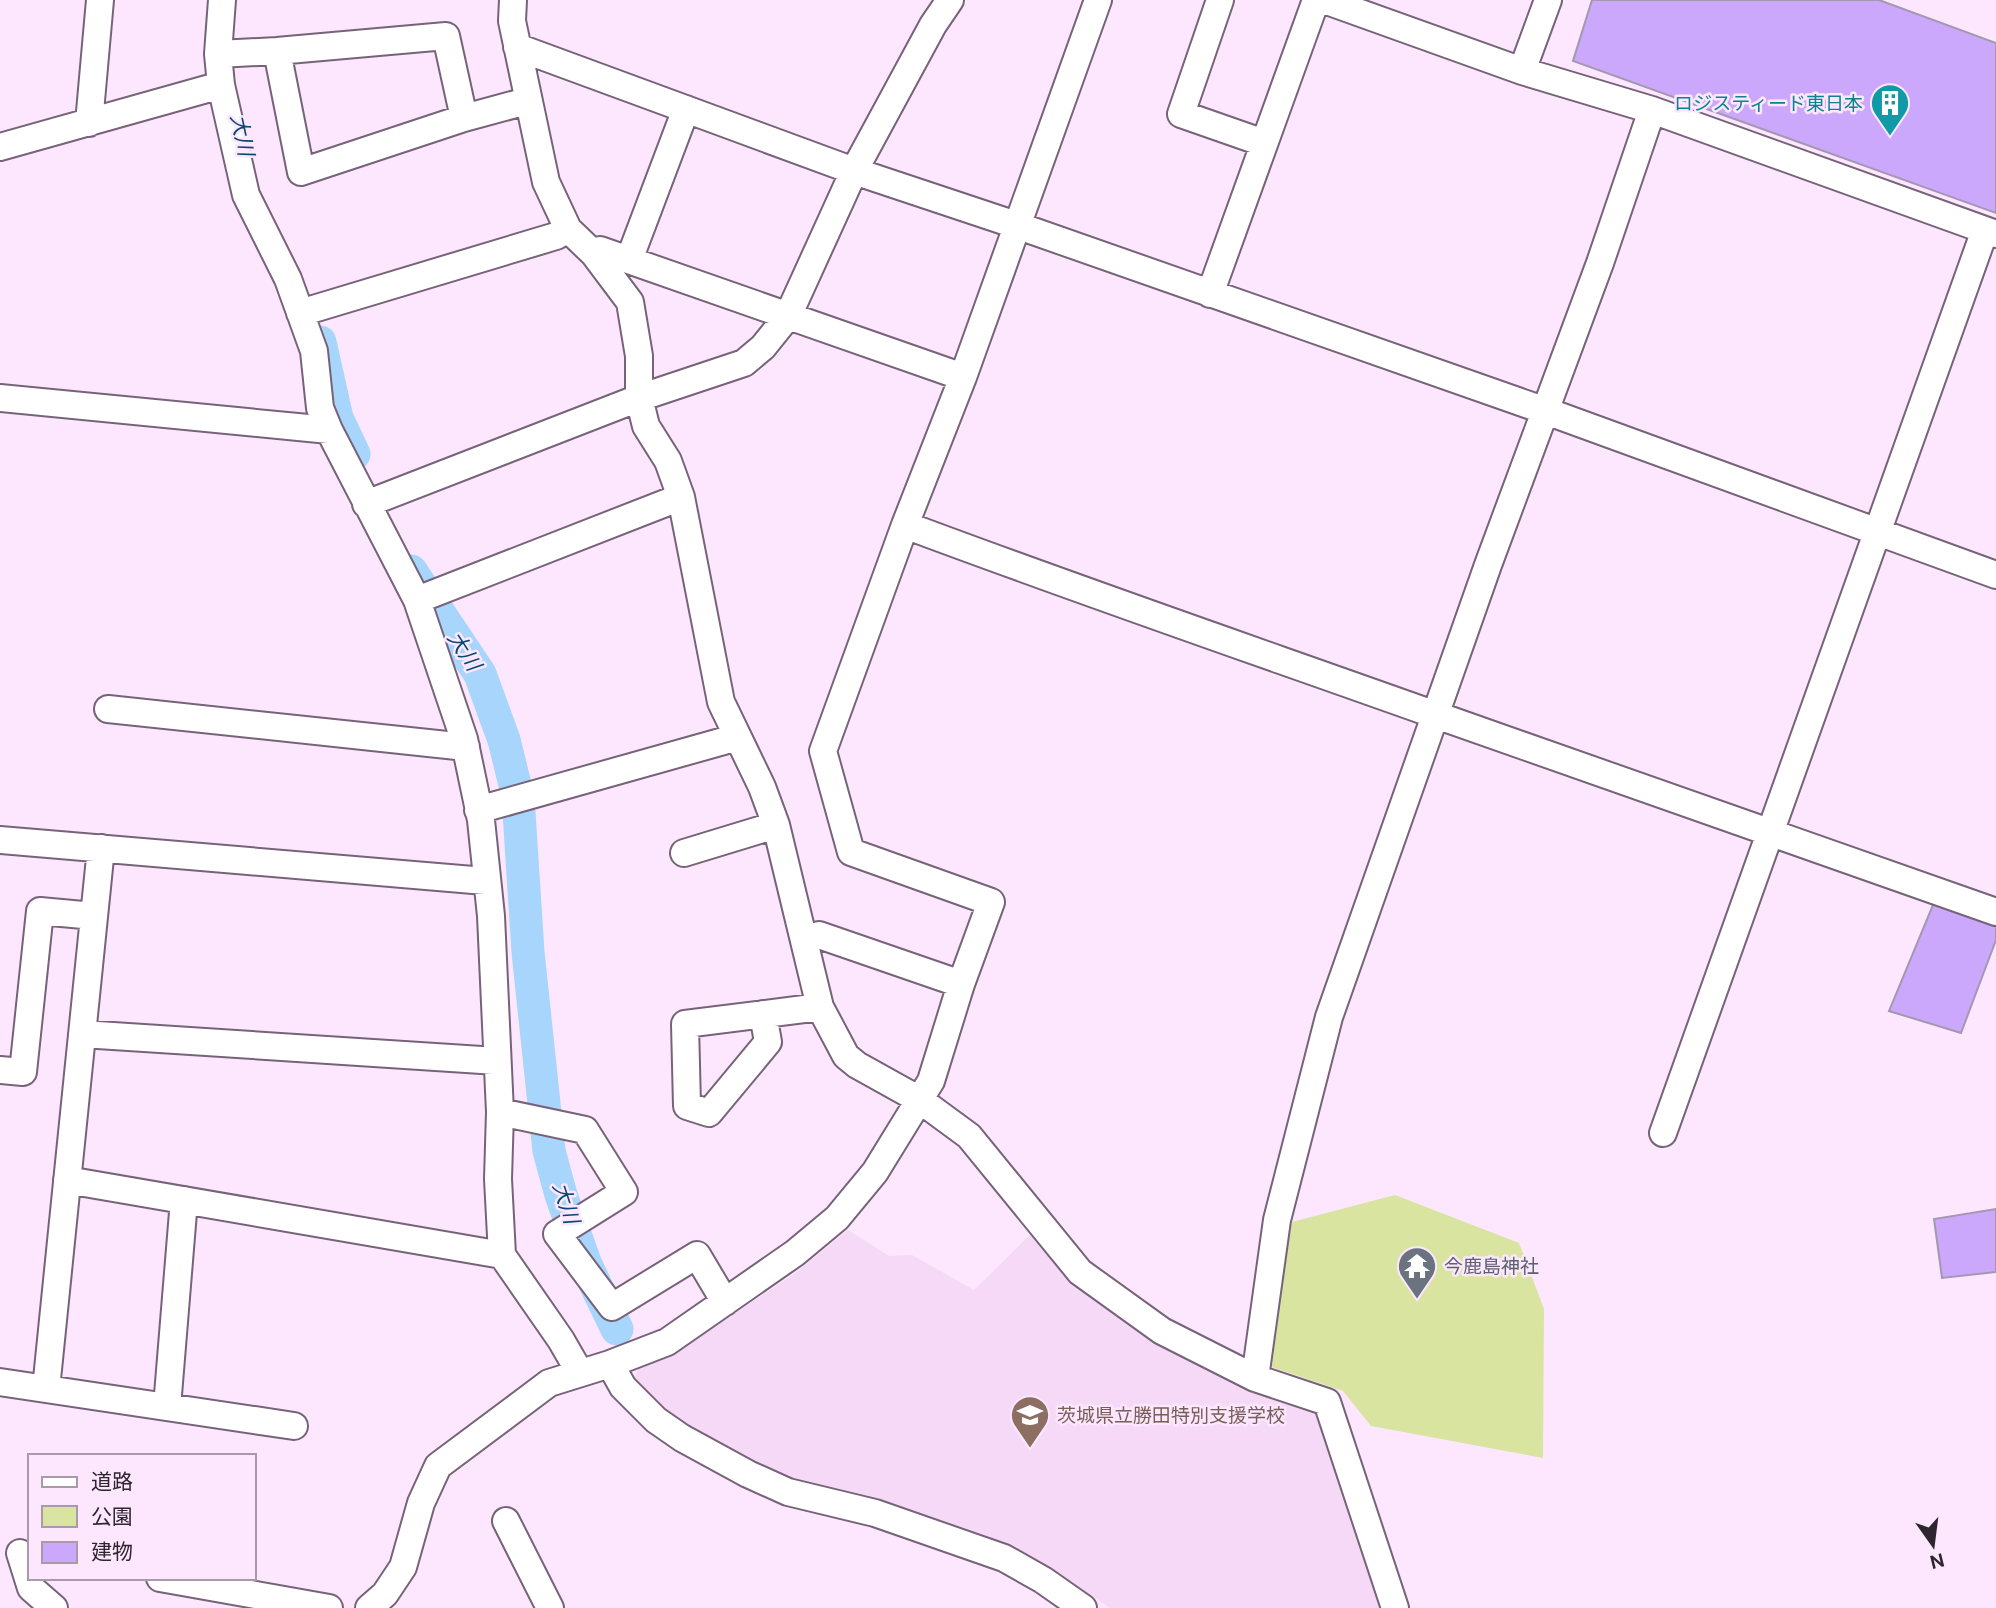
<svg xmlns="http://www.w3.org/2000/svg" width="1996" height="1608" viewBox="0 0 1996 1608" font-family="'DM Sans','Noto Sans JP',sans-serif">
  <style>
    .built { fill: #f5d9f7 }
    .green { fill: #d8e4a0 }
    .lines { fill: none; stroke-linecap: round; stroke-linejoin: round }
    .river { stroke: #a7d5fb; stroke-width: 33 }
    .building { fill: #cba8fb; stroke: #a398b2; stroke-width: 2 }
    .minor-casing { stroke: #766378; stroke-width: 30 }
    .minor { stroke: #fff; stroke-width: 26 }
    .labels { text-anchor: middle; stroke-width: 5; stroke-linejoin: round; paint-order: stroke }
    .culture-label { font-size: 19px; fill: #0d838f; stroke: #fde7ff; text-anchor: end }
    .worship-label { font-size: 19px; fill: #5b616d; stroke: #fde7ff; text-anchor: start }
    .education-label { font-size: 19px; fill: #785e54; stroke: #fde7ff; text-anchor: start }
    .water-label { font-size: 21px; font-style: italic; fill: #074871; stroke: #fde7ff }
  </style>
  <rect width="100%" height="100%" fill="#fde7ff"/>
  <path class="built" d="M 848,1230 L 889,1256 L 912,1255 L 974,1290 L 1034,1231 L 1078,1281 L 1315,1408 L 1384,1608 L 1110,1608 L 1083,1590 L 994,1542 L 795,1485 L 665,1413 L 634,1381 L 638,1368 L 686,1346 L 794,1274 Z"/>
  <path class="green" d="M 1395,1195 L 1519,1243 L 1544,1309 L 1543,1458 L 1371,1426 L 1343,1391 L 1257,1362 L 1292,1222 Z"/>
  <g class="lines">
    <path class="river" d="M 320,342 L 337,418 L 354,454
      M 411,571 L 480,674 L 504,740 L 518,797 L 528,952 L 549,1151 L 561,1195 L 586,1265 L 617,1329"/>
  </g>
  <path class="building" d="M 1592,0 L 1879,0 L 1996,43 L 1996,213 L 1573,61 Z
    M 1935,900 L 1996,922 L 1996,940 L 1961,1033 L 1889,1011 Z
    M 1996,1209 L 1996,1272 L 1942,1278 L 1934,1219 Z"/>
  <g class="lines">
    <g class="minor-casing">
      <path id="minor" d="M 222,0 L 218,54 L 221,85 L 246,195 L 288,279 L 314,351 L 320,408 L 329,430 L 417,600 L 464,739 L 481,820 L 491,916 L 500,1112 L 498,1179 L 502,1255 L 561,1340 L 580,1373
        M 513,0 L 512,21 L 546,182 L 568,229 L 594,254 L 630,302 L 639,356 L 639,398 L 646,426 L 668,461 L 681,497 L 721,702 L 762,787 L 776,825 L 820,1007 L 846,1056 L 857,1065 L 920,1100 L 969,1136 L 1080,1272 L 1162,1331 L 1255,1378
        M 1220,0 L 1181,114 L 1264,143
        M 1324,0 L 1522,71 L 1652,110 L 1996,234
        M 517,47 L 854,171 L 1016,225 L 1546,411 L 1996,575
        M 277,51 L 301,172 L 464,118 L 527,101
        M 218,54 L 277,51 L 446,36 L 464,118
        M 1522,71 L 1548,0
        M 89,123 L 100,0
        M 0,147 L 221,85
        M 594,254 L 600,250 L 963,377
        M 629,260 L 686,109
        M 1210,294 L 1316,0
        M 300,313 L 556,236 L 568,229
        M 0,398 L 329,430
        M 366,504 L 639,398 L 744,363 L 763,347 L 788,316 L 854,171 L 933,25 L 950,0
        M 905,525 C 1081,591 1259,652 1436,715 C 1623,781 1809,848 1996,912
        M 417,600 L 681,497
        M 108,709 L 466,747
        M 478,810 L 738,737
        M 0,840 L 485,881
        M 684,853 L 776,825
        M 804,939 L 819,935 L 961,984
        M 763,1014 L 768,1042 L 709,1113 L 687,1106 L 685,1024 L 820,1007
        M 82,1034 L 497,1061
        M 0,1070 L 23,1072 L 40,911 L 94,916
        M 500,1112 L 585,1130 L 624,1192 L 557,1234 L 612,1307 L 697,1255 L 725,1302
        M 1663,1133 L 1985,230
        M 67,1180 L 502,1255
        M 610,1364 L 623,1387 L 656,1420 L 682,1438 L 748,1474 L 788,1492 L 875,1513 L 1004,1558 L 1043,1580 L 1083,1608
        M 0,1382 L 294,1426
        M 46,1389 L 101,848
        M 167,1407 L 184,1200
        M 506,1521 L 550,1608
        M 20,1553 L 31,1588 L 54,1608
        M 160,1578 L 329,1608
        M 369,1608 L 385,1594 L 403,1567 L 421,1503 L 438,1466 L 549,1383 L 610,1364 L 667,1342 L 795,1253 L 837,1218 L 875,1172 L 931,1081 L 961,984 L 991,902 L 851,852 L 823,751 L 905,525 L 963,377 L 1098,0
        M 1395,1608 L 1327,1402 L 1255,1378 L 1277,1220 L 1329,1017 L 1488,565 L 1600,263 L 1652,110"/>
    </g>
    <use href="#minor" class="minor"/>
  </g>
  <defs>
    <g id="building-pin" transform="scale(2.0125)"><path d="M0 17L-7.5 6A9.5 9.5 0 1 1 7.5 6Z" fill="#0f9aa8" stroke="#fde7ff"/><path d="M-4-6H4V6H1V3H-1V6H-4ZM-2.5-4.3h1.7v1.8h-1.7ZM.8-4.3h1.7v1.8H.8ZM-2.5-1h1.7V.8h-1.7ZM.8-1h1.7V.8H.8Z" fill="#fff"/></g>
    <g id="temple-pin" transform="scale(2.0125)"><path d="M0 17L-7.5 6A9.5 9.5 0 1 1 7.5 6Z" fill="#6b7280" stroke="#fde7ff"/><path d="M0-6L5-2H3V0L6.5 2.5H4V6H1.5V3h-3V6H-4V2.5H-6.5L-3 0V-2H-5Z" fill="#fff"/></g>
    <g id="school-pin" transform="scale(2.0125)"><path d="M0 17L-7.5 6A9.5 9.5 0 1 1 7.5 6Z" fill="#8d6e63" stroke="#fde7ff"/><path d="M0-5L7-2L0 1L-7-2ZM-4 1L0 2.5L4 1V4Q0 6-4 4Z" fill="#fff"/></g>
  </defs>
  <g fill-rule="evenodd">
    <use href="#building-pin" x="1890" y="103"/>
    <use href="#temple-pin" x="1417" y="1266"/>
    <use href="#school-pin" x="1030" y="1415"/>
  </g>
  <g class="labels">
    <g class="culture-label">
      <text x="1863" y="110">ロジスティード東日本</text>
    </g>
    <g class="worship-label">
      <text x="1444" y="1273">今鹿島神社</text>
    </g>
    <g class="education-label">
      <text x="1057" y="1422">茨城県立勝田特別支援学校</text>
    </g>
    <g class="water-label">
      <text transform="translate(242 135) rotate(78)" y="7">大川</text>
      <text transform="translate(464 651) rotate(57)" y="7">大川</text>
      <text transform="translate(566 1203) rotate(72)" y="7">大川</text>
    </g>
  </g>
  <rect x="28" y="1454" width="228" height="126" fill="#fde7ff" stroke="#aa99ab" stroke-width="2"/>
  <rect x="42" y="1477" width="35" height="10" fill="#ffffff" stroke="#aa99ab" stroke-width="2"/>
  <text x="91" y="1489" font-size="21" fill="#2e252e">道路</text>
  <rect x="42" y="1506" width="35" height="21" fill="#d8e4a0" stroke="#aa99ab" stroke-width="2"/>
  <text x="91" y="1524" font-size="21" fill="#2e252e">公園</text>
  <rect x="42" y="1542" width="35" height="21" fill="#cba8fb" stroke="#aa99ab" stroke-width="2"/>
  <text x="91" y="1559" font-size="21" fill="#2e252e">建物</text>
  <g transform="translate(1933 1545) rotate(166)" stroke="#fde7ff" stroke-width="5" paint-order="stroke">
  <path d="M0-5L12 26L0 18L-12 26Z" fill="#2e252e"/>
  <text y="-10" font-size="19" font-weight="bold" text-anchor="middle" fill="#2e252e">N</text>
  </g>
</svg>
